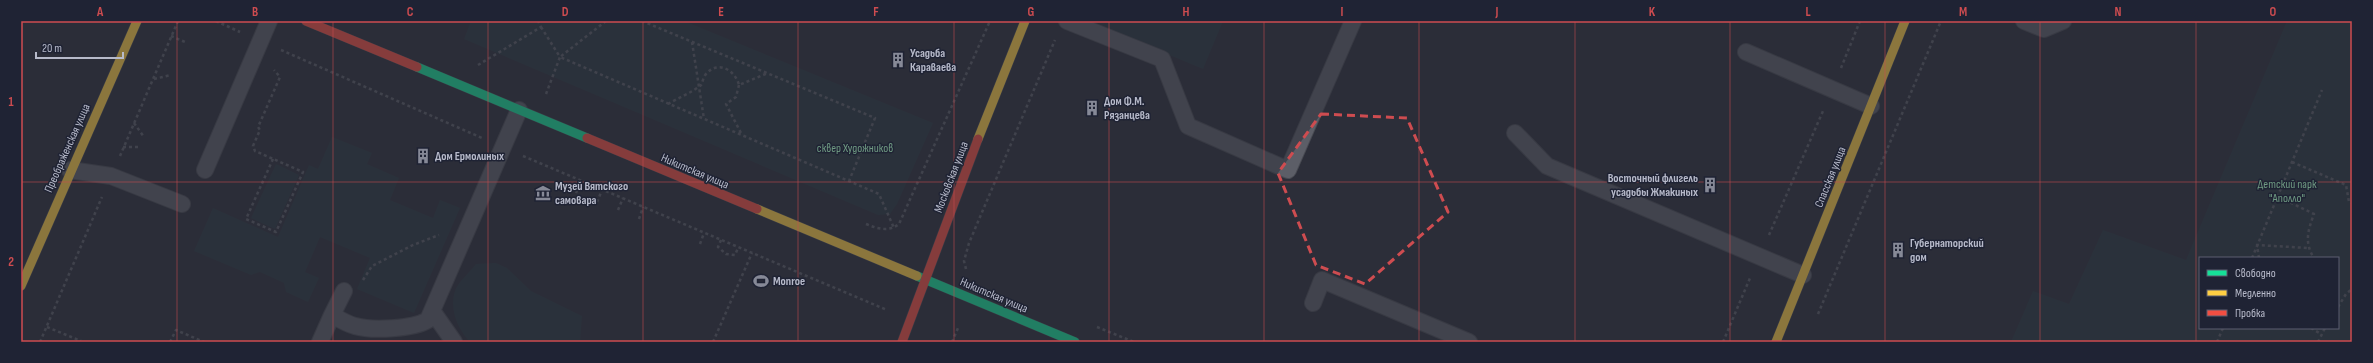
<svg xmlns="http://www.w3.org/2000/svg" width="2373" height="363" viewBox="0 0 2373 363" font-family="'Sofia Sans Condensed',sans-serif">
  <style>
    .green { fill: #29373f; fill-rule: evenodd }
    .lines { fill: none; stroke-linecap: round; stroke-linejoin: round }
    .lane-casing { stroke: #484a52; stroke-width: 18 }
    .fast-casing { stroke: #484a52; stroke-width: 10 }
    .slow-casing { stroke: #484a52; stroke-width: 10 }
    .jam-casing { stroke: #484a52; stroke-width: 10 }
    .path { stroke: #595c64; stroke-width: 2.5; stroke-dasharray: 3 3; stroke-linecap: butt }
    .lane { stroke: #5c5e67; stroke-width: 16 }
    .fast { stroke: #16e098; stroke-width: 9 }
    .slow { stroke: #ffcf43; stroke-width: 9 }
    .jam { stroke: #f24e42; stroke-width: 9 }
    .marked { fill: none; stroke: #ce4c50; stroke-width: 3; stroke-dasharray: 8 5; stroke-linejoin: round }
    .grid { fill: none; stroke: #ce4c50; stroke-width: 1; stroke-opacity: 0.55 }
    .labels { text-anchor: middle; stroke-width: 3; stroke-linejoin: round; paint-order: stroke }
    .poi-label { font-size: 12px; font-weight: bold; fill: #b7baca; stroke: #1f2334; text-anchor: start }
    .street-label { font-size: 12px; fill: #b7baca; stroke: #1f2334 }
    .park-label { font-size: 12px; fill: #6f9a82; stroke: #1f2334 }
    .neatline { fill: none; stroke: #ce4c50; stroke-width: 1.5 }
    .grid-label { font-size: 13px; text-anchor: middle; font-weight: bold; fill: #ce4c50 }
  </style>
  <rect width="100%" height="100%" fill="#2c2e39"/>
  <path class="green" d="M 471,21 L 684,21 L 933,123 L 897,204 L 890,214 L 878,215 L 464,39 Z
    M 1088,21 L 1223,21 L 1203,69 Z
    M 2287,21 L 2352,21 L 2352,342 L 2011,342 L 2033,291 L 2069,304 L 2103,230 L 2186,260 ZM 2200,258 L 2338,258 L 2338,328 L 2200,328 Z
    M 332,137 L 372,153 L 367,164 L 399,178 L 390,200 L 433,218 L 440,200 L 460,208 L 414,313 L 357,289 L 370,258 L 320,237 L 305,272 L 319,278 L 308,302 L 286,292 L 284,283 L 260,272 L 251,275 L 194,251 L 213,208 L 278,237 L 309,165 L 318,169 Z
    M 276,164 L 299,175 L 275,229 L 251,218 Z
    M 496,263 L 507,268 L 531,291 L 582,316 L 580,342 L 470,342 C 458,329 449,310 455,291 C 458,282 470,272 476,264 Z"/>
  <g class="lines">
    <g class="lane-casing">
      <path id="lane" d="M 1067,21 L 1162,59 L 1188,126 L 1288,170 L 1353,21
        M 2024,21 L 2044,29 L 2063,21
        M 1746,52 L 1871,106
        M 1515,133 L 1547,166 L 1803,275
        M 70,170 L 111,176 L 182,204
        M 205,170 L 269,21
        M 1313,303 L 1322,280 L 1469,342
        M 433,312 L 454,342
        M 332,315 L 344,291
        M 320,342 L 332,315 C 339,319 347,324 355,326 C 372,331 413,329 428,320 L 519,110"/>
    </g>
    <g class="fast-casing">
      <path id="fast" d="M 417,67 L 587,138
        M 917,276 L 1075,342"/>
    </g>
    <g class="slow-casing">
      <path id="slow" d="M 978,139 L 1025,21
        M 757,209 L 917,276
        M 21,286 L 137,21
        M 1776,342 L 1905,21"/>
    </g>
    <g class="jam-casing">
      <path id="jam" d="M 306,21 L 417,67
        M 587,138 L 757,209
        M 902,342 L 978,139"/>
    </g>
    <path class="path" d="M 216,21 L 240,32
      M 606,21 L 560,57 L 879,194 L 894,228
      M 642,21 L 875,118 L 849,181
      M 541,27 L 560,57 L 546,94
      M 171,36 L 185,42
      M 692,42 L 704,119
      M 281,50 L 482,138
      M 478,65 L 541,27 L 538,21
      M 1841,68 L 1860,21
      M 154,79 L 171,75
      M 739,85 L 736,97 L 726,104 L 742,135
      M 668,104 C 678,98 693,92 701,85 C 703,82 703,77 706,74 C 718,60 735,70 739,85 L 768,73
      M 134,123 L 144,137
      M 123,147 L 140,147
      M 120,156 L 178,21
      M 523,156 L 887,310
      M 273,159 L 246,219 L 276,232 L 303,172 L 255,151 L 253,146 L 260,130 L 258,127 L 280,77 L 274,70
      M 2292,162 L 2346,185 L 2349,202 L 2352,203
      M 576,193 L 581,181
      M 2285,200 L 2314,214 C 2308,230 2304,243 2314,258
      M 597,202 L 602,190
      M 618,210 L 623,198
      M 639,219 L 643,207
      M 866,224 C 878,229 889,232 899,224 L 990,21
      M 1769,235 L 1823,111
      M 721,240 L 718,247 L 726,254 L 735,255 L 738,248
      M 700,244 L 704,233
      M 2252,258 L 2322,90
      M 2259,258 L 2257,245 L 2308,248
      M 966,269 L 964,261 L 969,243 L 1055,40
      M 363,280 L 372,266 L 413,245 L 439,235
      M 2338,307 L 2346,294 L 2352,289
      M 1818,314 L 1941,21
      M 47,327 L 81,341
      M 1097,327 L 1134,342
      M 2311,328 L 2321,334
      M 40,342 L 102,197
      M 170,342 L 176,330 L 204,342
      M 713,342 L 752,253
      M 952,342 L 958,328
      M 1723,342 L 1750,278
      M 2217,342 L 2223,328
      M 2318,342 L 2325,328"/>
    <use href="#lane" class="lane"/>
    <use href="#fast" class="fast"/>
    <use href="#slow" class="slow"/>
    <use href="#jam" class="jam"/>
  </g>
  <path d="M0 0H2373V363H0ZM 1321,114 L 1407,118 L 1448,212 L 1365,284 L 1316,265 L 1278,173 Z" fill="#2c2e39" fill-opacity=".55" fill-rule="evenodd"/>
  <path class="marked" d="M 1321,114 L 1407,118 L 1448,212 L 1365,284 L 1316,265 L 1278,173 Z"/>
  <path class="grid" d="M 177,21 L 177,342M 333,21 L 333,342M 488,21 L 488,342M 643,21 L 643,342M 798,21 L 798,342M 954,21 L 954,342M 1109,21 L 1109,342M 1264,21 L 1264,342M 1419,21 L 1419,342M 1575,21 L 1575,342M 1730,21 L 1730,342M 1885,21 L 1885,342M 2040,21 L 2040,342M 2196,21 L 2196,342M 21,182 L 2352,182"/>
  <defs>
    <g id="building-bare" transform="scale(1.2)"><path d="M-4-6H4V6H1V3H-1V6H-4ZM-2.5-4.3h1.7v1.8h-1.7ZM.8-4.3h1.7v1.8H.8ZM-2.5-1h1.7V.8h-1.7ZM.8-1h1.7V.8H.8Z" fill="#868997" stroke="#1f2334" stroke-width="2.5" paint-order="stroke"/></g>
    <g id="museum-bare" transform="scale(1.2)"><path d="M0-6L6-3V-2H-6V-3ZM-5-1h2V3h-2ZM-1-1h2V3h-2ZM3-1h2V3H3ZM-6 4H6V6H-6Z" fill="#868997" stroke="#1f2334" stroke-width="2.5" paint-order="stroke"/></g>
    <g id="stadium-bare" transform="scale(1.2)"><path d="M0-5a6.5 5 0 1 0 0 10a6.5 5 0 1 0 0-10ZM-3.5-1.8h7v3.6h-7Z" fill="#868997" stroke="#1f2334" stroke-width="2.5" paint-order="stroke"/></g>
  </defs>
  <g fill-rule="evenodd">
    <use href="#building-bare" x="898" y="60"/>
    <use href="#building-bare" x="1092" y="108"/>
    <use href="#building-bare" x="423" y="156"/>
    <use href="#building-bare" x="1710" y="185"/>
    <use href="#museum-bare" x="543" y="193"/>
    <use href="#building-bare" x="1898" y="250"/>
    <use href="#stadium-bare" x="761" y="281"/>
  </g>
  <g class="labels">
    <g class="poi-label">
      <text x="910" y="57">Усадьба<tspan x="910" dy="14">Караваева</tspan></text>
      <text x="1104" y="105">Дом Ф.М.<tspan x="1104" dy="14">Рязанцева</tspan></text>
      <text x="435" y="160">Дом Ермолиных</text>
      <text x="1698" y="182" text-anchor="end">Восточный флигель<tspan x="1698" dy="14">усадьбы Жмакиных</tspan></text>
      <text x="555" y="190">Музей Вятского<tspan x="555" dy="14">самовара</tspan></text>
      <text x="1910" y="247">Губернаторский<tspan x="1910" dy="14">дом</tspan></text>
      <text x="773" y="285">Monroe</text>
    </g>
    <g class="street-label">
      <text transform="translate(67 148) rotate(-66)" y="4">Преображенская улица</text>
      <text transform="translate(695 171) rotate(23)" y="4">Никитская улица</text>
      <text transform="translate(951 177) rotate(-69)" y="4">Московская улица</text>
      <text transform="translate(1830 177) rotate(-68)" y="4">Спасская улица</text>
      <text transform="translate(994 295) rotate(23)" y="4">Никитская улица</text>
    </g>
    <g class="park-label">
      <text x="855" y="152">сквер Художников</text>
      <text x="2287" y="188">Детский парк<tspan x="2287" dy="14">"Аполло"</tspan></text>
    </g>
  </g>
  <rect width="2373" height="363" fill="none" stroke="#1f2334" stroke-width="44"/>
  <rect x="2199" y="257" width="140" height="72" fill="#1f2334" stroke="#5c5f70"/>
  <rect x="2207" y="270" width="20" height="6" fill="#16e098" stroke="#5c5f70"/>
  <text x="2235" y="277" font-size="12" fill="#b7baca">Свободно</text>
  <rect x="2207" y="290" width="20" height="6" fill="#ffcf43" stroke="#5c5f70"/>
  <text x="2235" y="297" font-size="12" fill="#b7baca">Медленно</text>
  <rect x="2207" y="310" width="20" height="6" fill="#f24e42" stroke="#5c5f70"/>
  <text x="2235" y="317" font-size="12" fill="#b7baca">Пробка</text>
  <path d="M36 52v6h87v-6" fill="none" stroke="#b7baca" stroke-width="2"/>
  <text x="42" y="52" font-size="12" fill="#b7baca" stroke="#1f2334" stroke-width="3" paint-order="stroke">20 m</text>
  <rect x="22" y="22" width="2329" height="319" class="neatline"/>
  <g class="grid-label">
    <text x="100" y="16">A</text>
    <text x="255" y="16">B</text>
    <text x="410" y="16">C</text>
    <text x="565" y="16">D</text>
    <text x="721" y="16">E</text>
    <text x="876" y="16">F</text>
    <text x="1031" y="16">G</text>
    <text x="1186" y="16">H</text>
    <text x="1342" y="16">I</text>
    <text x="1497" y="16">J</text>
    <text x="1652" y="16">K</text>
    <text x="1808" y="16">L</text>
    <text x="1963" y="16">M</text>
    <text x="2118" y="16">N</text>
    <text x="2273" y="16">O</text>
    <text x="11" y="106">1</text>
    <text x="11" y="266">2</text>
  </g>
</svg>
